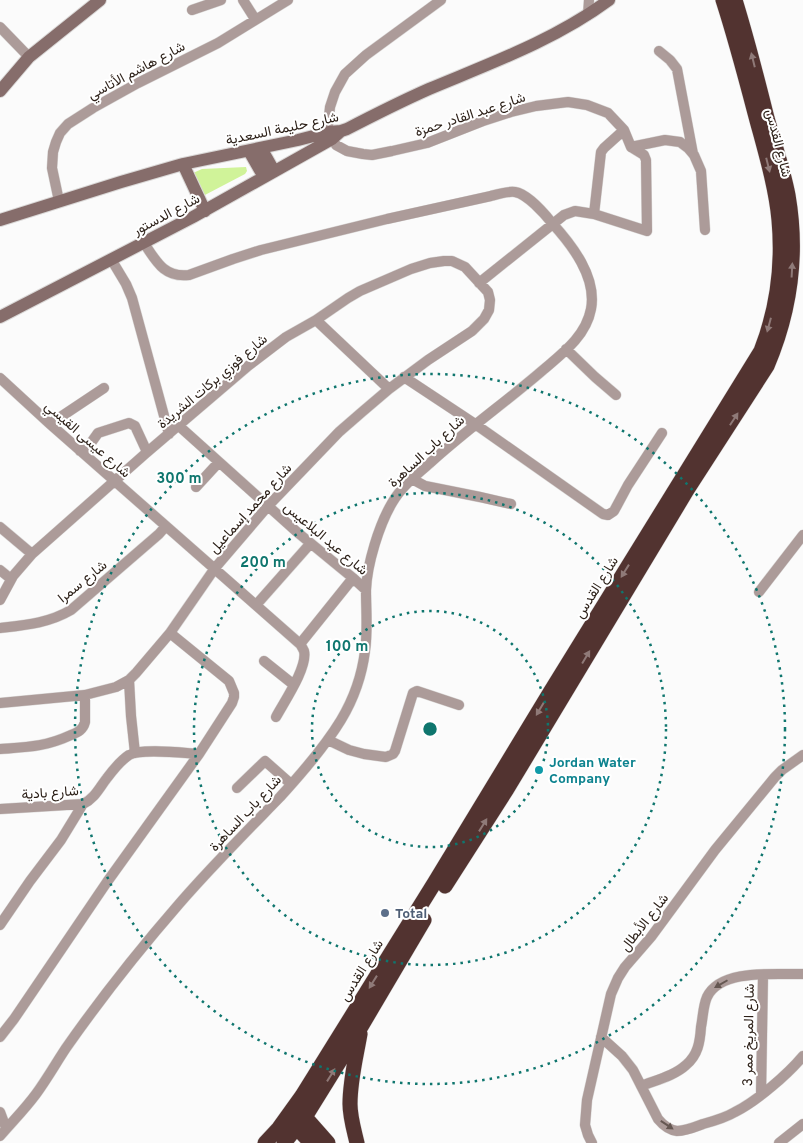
<svg xmlns="http://www.w3.org/2000/svg" width="803" height="1143" viewBox="0 0 803 1143" font-family="Overpass,Vazirmatn,sans-serif">
  <style>
    .green { fill: #d0f399 }
    .lines { fill: none; stroke-linecap: round; stroke-linejoin: round }
    .street-casing { stroke: #dad8d7; stroke-width: 11 }
    .secondary-casing { stroke: #dad8d7; stroke-width: 14 }
    .highway-casing { stroke: #dad8d7; stroke-width: 16 }
    .street { stroke: #ac9b99; stroke-width: 10 }
    .secondary { stroke: #866d6b; stroke-width: 12 }
    .highway { stroke: #523330; stroke-width: 15 }
    .oneway { fill: #8f7a78 }
    .oneway2 { fill: #655752 }
    .ring { fill: none; stroke: #0f766e; stroke-width: 2.5; stroke-dasharray: 2.5 5 }
    .culture-dot { fill: #0f9aa8; stroke: #fff; stroke-width: 2 }
    .service-dot { fill: #5c6f8a; stroke: #fff; stroke-width: 2 }
    .labels { text-anchor: middle; stroke-width: 4; stroke-linejoin: round; paint-order: stroke }
    .street-label { font-size: 14px; fill: #2b1f17; stroke: #fff }
    .culture-label { font-size: 14px; font-weight: bold; fill: #0d838f; stroke: #fff; text-anchor: start }
    .service-label { font-size: 14px; font-weight: bold; fill: #4e5e75; stroke: #fff; text-anchor: start }
    .centre { fill: #0f766e; stroke: #fff; stroke-width: 2.5 }
    .ring-label { font-size: 15px; text-anchor: middle; font-weight: bold; fill: #0f766e; stroke: #fff; stroke-width: 4; stroke-linejoin: round; paint-order: stroke }
  </style>
  <rect width="100%" height="100%" fill="#fbfbfb"/>
  <path class="green" d="M 246,167 L 247,171 L 245,174 L 203,196 L 193,173 L 202,169 Z"/>
  <g class="lines">
    <g class="street-casing">
      <path id="street" d="M 243,0 L 255,19
        M 441,0 L 366,55 L 345,74 L 335,92 L 330,107 L 328,126 L 329,132 L 336,145 L 347,151 L 363,154 L 372,155 L 392,151 L 427,143 L 483,121 L 511,112 L 536,106 L 568,102 L 587,105 L 608,113 L 624,130 L 631,147 L 665,140 L 680,142 L 688,148 L 694,155 L 701,171 L 705,230
        M 192,10 L 221,0
        M 588,15 L 589,0
        M 0,27 L 29,57
        M 659,51 L 670,60 L 677,69 L 693,154
        M 59,201 L 52,168 L 53,152 L 56,142 L 60,133 L 68,124 L 93,108 L 138,83 L 218,43 L 288,0
        M 594,214 L 647,231 L 646,160 L 644,155 L 631,147
        M 111,259 L 126,284 L 132,298 L 169,434
        M 479,283 L 564,215 L 575,211 L 594,214 L 601,152 L 604,148 L 624,130
        M 316,320 L 389,389
        M 566,349 L 595,377 L 616,395
        M 404,377 L 475,424 L 603,514 L 608,515 L 614,511 L 628,485 L 662,433
        M 0,378 L 50,424 L 300,644 C 301,645 303,649 304,651 C 308,667 284,702 276,717
        M 50,424 L 104,388
        M 179,426 L 297,532 L 353,578 L 366,590
        M 80,451 L 88,447 L 98,433 L 129,423 L 135,426 L 147,452
        M 412,479 L 425,486 L 480,497 L 511,504
        M 196,487 L 219,462
        M 0,527 L 32,554
        M 0,570 L 11,579
        M 759,592 L 803,535
        M 0,600 L 13,576 L 32,554 L 145,454 L 248,366 L 286,337 L 316,320 L 348,298 L 360,291 L 411,269 L 430,263 L 444,261 L 452,261 L 465,267 L 488,292 L 490,300 L 489,310 L 484,319 L 472,331 L 428,360 L 389,389 L 362,412 L 339,432 L 268,506 L 215,568 L 170,633 L 136,673 L 129,680 L 116,687 L 85,695 L 0,703
        M 256,605 L 310,544
        M 0,628 C 26,625 49,623 71,610 L 159,534 L 166,526
        M 300,644 L 353,578
        M 264,661 L 294,685
        M 129,680 L 131,716 L 135,753
        M 328,740 L 349,750 L 364,754 L 386,757 L 393,754 L 395,751 L 413,693 L 417,691 L 459,705
        M 0,749 C 28,747 45,747 71,735 C 78,732 83,730 85,722 L 85,695
        M 237,788 L 265,761 L 291,784
        M 0,809 L 83,804 C 95,798 99,788 107,778 C 113,770 120,761 129,755 C 141,748 183,753 199,754
        M 0,925 L 30,881 L 61,840 L 83,804
        M 0,1037 L 14,1019 L 107,882 L 199,754 L 232,703 L 234,697 L 234,693 L 229,681 L 170,633
        M 601,1037 L 622,1056 L 633,1070 L 658,1119 C 663,1125 669,1130 677,1131 C 686,1131 695,1127 703,1124 C 714,1121 725,1118 735,1112 C 757,1101 788,1074 803,1056
        M 641,1086 C 656,1080 674,1076 686,1065 C 698,1055 700,1042 701,1027 C 703,1017 703,1006 707,997 C 721,968 776,975 803,974
        M 761,1095 L 763,975
        M 0,1112 L 6,1128
        M 0,1136 C 12,1122 25,1109 36,1094 C 47,1079 56,1063 66,1048 C 101,998 139,950 179,904 C 211,867 246,832 280,797 C 302,773 324,748 341,720 C 353,700 362,675 365,651 C 368,631 366,611 366,590 C 367,564 379,525 392,503 C 401,487 416,475 430,463 C 466,430 506,402 543,370 C 563,353 586,336 591,309 C 597,277 572,245 552,223 C 544,213 527,194 515,192 C 507,191 498,194 491,196 L 387,219 L 261,250 L 233,259 L 189,275 C 164,278 156,261 144,243
        M 592,1143 L 588,1135 L 585,1125 L 587,1100 L 611,994 L 618,978 L 625,967 L 651,937 L 715,850 L 775,777 L 782,770 L 803,755
        M 779,1143 L 803,1124"/>
    </g>
    <g class="secondary-casing">
      <path id="secondary" d="M 0,91 L 29,57 L 100,0
        M 261,148 L 274,171
        M 249,151 L 264,177
        M 183,164 L 205,211
        M 0,220 L 121,182 L 183,164 L 298,140 L 329,132 L 341,131 L 347,129 C 374,115 402,101 429,89 C 491,63 555,40 609,0
        M 0,317 L 193,217 L 332,139 L 341,131"/>
    </g>
    <g class="highway-casing">
      <path id="highway" d="M 445,886 L 507,789 L 687,490 L 767,366 C 790,312 798,253 788,195 C 783,169 774,143 767,118 C 757,78 747,39 735,0
        M 298,1113 L 305,1117 L 328,1143
        M 288,1122 L 297,1128 L 311,1143
        M 265,1143 L 279,1128 L 302,1096 L 435,882 L 551,691 L 761,351 C 777,310 783,264 779,220 C 776,186 764,147 755,113 C 745,75 735,37 723,0
        M 284,1143 L 305,1117 L 362,1025 L 424,920
        M 357,1143 C 354,1130 350,1117 350,1104 C 350,1080 356,1057 360,1034"/>
    </g>
    <use href="#street" class="street"/>
    <use href="#secondary" class="secondary"/>
    <use href="#highway" class="highway"/>
  </g>
  <defs><path id="oneway-solid" d="M-6-.8H1V-3.2L6.5 0L1 3.2V.8H-6Z" transform="scale(1.25)"/></defs>
  <g class="oneway">
    <use href="#oneway-solid" transform="translate(753 60) rotate(-104)"/>
    <use href="#oneway-solid" transform="translate(768 165) rotate(76)"/>
    <use href="#oneway-solid" transform="translate(792 270) rotate(-87)"/>
    <use href="#oneway-solid" transform="translate(769 325) rotate(105)"/>
    <use href="#oneway-solid" transform="translate(734 419) rotate(-57)"/>
    <use href="#oneway-solid" transform="translate(625 571) rotate(122)"/>
    <use href="#oneway-solid" transform="translate(586 657) rotate(-59)"/>
    <use href="#oneway-solid" transform="translate(540 709) rotate(121)"/>
    <use href="#oneway-solid" transform="translate(483 825) rotate(-58)"/>
    <use href="#oneway-solid" transform="translate(373 982) rotate(122)"/>
    <use href="#oneway-solid" transform="translate(331 1075) rotate(-58)"/>
  </g>
  <g class="oneway2">
    <use href="#oneway-solid" transform="translate(721 984) rotate(150)"/>
    <use href="#oneway-solid" transform="translate(667 1125) rotate(34)"/>
  </g>
  <g class="ring">
    <circle cx="430" cy="729" r="118"/>
    <circle cx="430" cy="729" r="236"/>
    <circle cx="430" cy="729" r="355"/>
  </g>
  <circle class="culture-dot" cx="539" cy="770" r="5"/>
  <circle class="service-dot" cx="385" cy="913" r="5"/>
  <g class="labels">
    <g class="street-label">
      <text transform="translate(136 70) rotate(-28)" y="5">شارع هاشم الأتاسي</text>
      <text transform="translate(470 114) rotate(-18)" y="5">شارع عبد القادر حمزة</text>
      <text transform="translate(282 128) rotate(-12)" y="5">شارع حليمة السعدية</text>
      <text transform="translate(779 143) rotate(76)" y="5">شارع القدس</text>
      <text transform="translate(166 214) rotate(-28)" y="5">شارع الدستور</text>
      <text transform="translate(212 381) rotate(-40)" y="5">شارع فوزي بركات الشريدة</text>
      <text transform="translate(88 439) rotate(41)" y="5">شارع عيسى القيسي</text>
      <text transform="translate(426 451) rotate(-43)" y="5">شارع باب الساهرة</text>
      <text transform="translate(250 508) rotate(-48)" y="5">شارع محمد إسماعيل</text>
      <text transform="translate(326 538) rotate(40)" y="5">شارع عيد البلاعيس</text>
      <text transform="translate(82 581) rotate(-39)" y="5">شارع سمرا</text>
      <text transform="translate(596 587) rotate(-58)" y="5">شارع القدس</text>
      <text transform="translate(50 792) rotate(-4)" y="5">شارع بادية</text>
      <text transform="translate(245 813) rotate(-47)" y="5">شارع باب الساهرة</text>
      <text transform="translate(644 922) rotate(-52)" y="5">شارع الأبطال</text>
      <text transform="translate(361 970) rotate(-58)" y="5">شارع القدس</text>
      <text transform="translate(748 1035) rotate(-89)" y="5">شارع المريخ ممر 3</text>
    </g>
    <g class="culture-label">
      <text x="549" y="767">Jordan Water<tspan x="549" dy="16">Company</tspan></text>
    </g>
    <g class="service-label">
      <text x="395" y="918">Total</text>
    </g>
  </g>
  <circle cx="430" cy="729" r="8" class="centre"/>
  <g class="ring-label">
    <text x="179" y="483">300 m</text>
    <text x="263" y="567">200 m</text>
    <text x="347" y="651">100 m</text>
  </g>
</svg>
